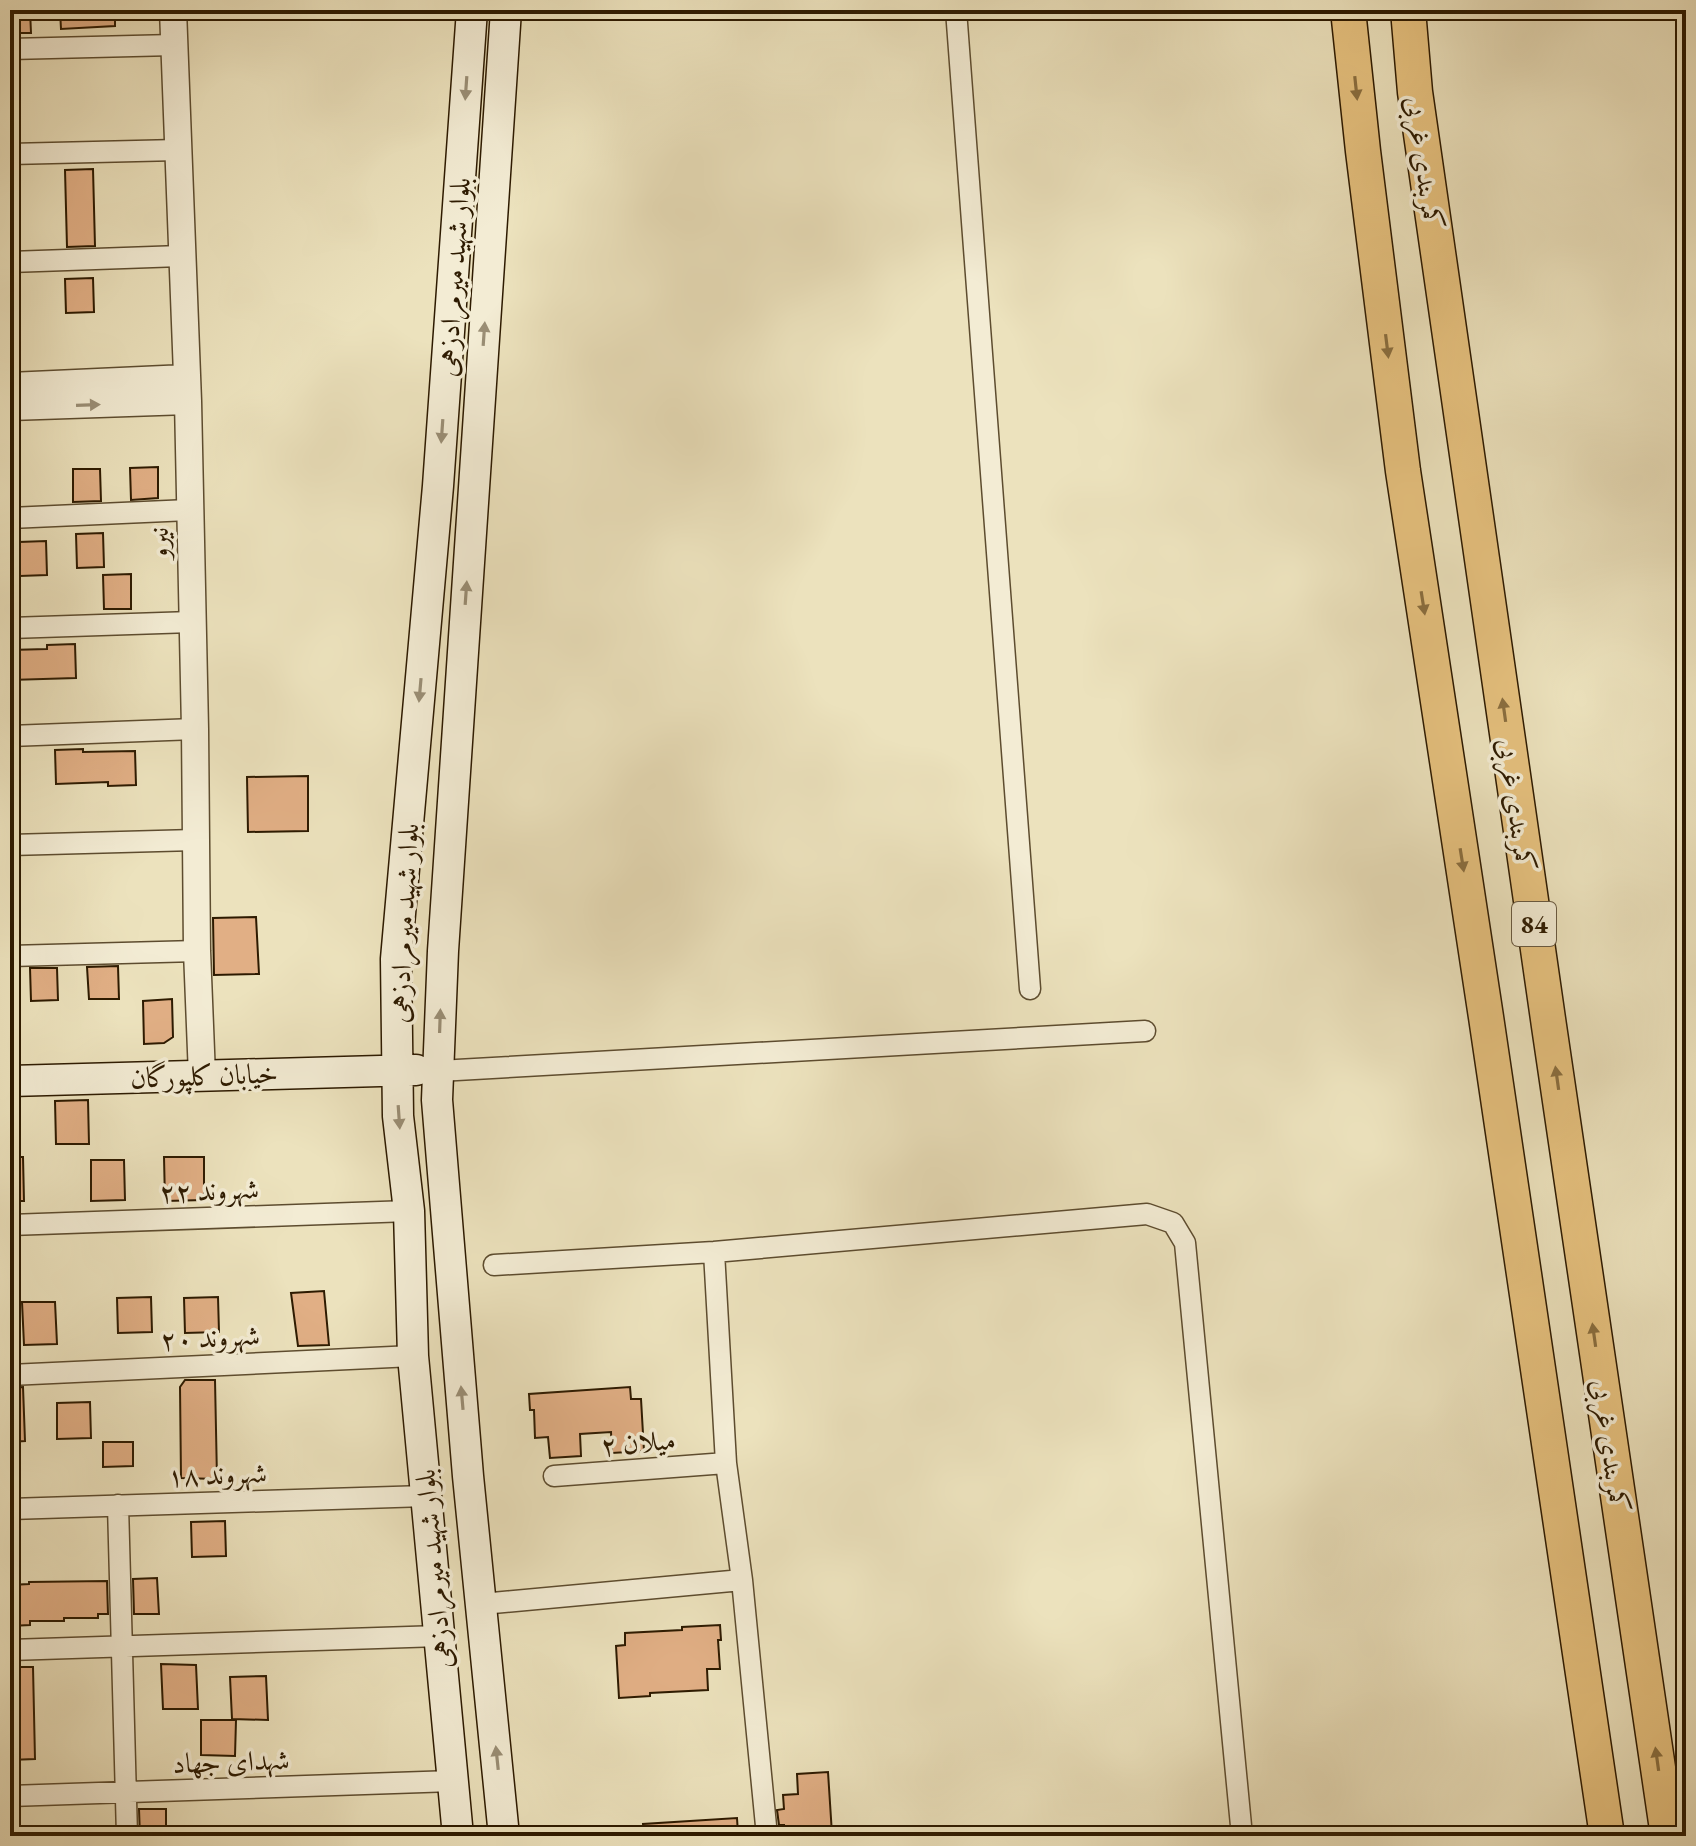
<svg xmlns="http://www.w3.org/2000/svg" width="1696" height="1846" viewBox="0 0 1696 1846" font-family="'EB Garamond',Amiri,serif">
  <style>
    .building { fill: #e1af85; stroke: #2d1a00; stroke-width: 2 }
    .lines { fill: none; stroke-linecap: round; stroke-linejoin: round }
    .minor-casing { stroke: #5d4c2f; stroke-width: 23 }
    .tertiary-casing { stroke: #5d4c2f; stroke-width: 29 }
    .secondary-casing { stroke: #2d1a00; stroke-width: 33 }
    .trunk-casing { stroke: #2d1a00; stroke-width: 37 }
    .minor { stroke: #f3ecd4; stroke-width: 20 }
    .tertiary { stroke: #f3ecd4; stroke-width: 26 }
    .secondary { stroke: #f3ecd4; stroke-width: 30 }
    .trunk { stroke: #e6c17e; stroke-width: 34 }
    .oneway { fill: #9a8e75 }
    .oneway2 { fill: #8a6e3f }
    .labels { text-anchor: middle; stroke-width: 7; stroke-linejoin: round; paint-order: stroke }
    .shield { fill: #f3ecd4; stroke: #685940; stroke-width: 2 }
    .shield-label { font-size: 26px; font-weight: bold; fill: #2d1a00 }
    .street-label { font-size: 28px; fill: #2d1a00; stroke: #f3ecd4 }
  </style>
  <rect width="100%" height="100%" fill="#ece2bd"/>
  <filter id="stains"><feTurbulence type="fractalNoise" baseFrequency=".0025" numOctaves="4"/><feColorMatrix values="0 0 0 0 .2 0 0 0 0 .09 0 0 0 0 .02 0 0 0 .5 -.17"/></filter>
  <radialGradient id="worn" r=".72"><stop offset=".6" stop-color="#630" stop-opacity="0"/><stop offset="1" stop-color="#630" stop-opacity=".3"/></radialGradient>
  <path class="building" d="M 10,10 L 30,10 L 31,33 L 10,33 Z
    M 60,10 L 115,10 L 115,26 L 61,29 Z
    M 93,169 L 95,246 L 67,247 L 65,170 Z
    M 93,278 L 94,312 L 66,313 L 65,279 Z
    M 158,467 L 158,498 L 131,500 L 130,468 Z
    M 73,469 L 100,469 L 101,501 L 73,502 Z
    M 103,533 L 104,567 L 77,568 L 76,534 Z
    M 46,541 L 47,575 L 20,576 L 19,542 Z
    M 131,574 L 131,609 L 104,609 L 103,575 Z
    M 75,644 L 76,678 L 10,680 L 10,650 L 47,649 L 47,645 Z
    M 83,749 L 83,752 L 135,751 L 136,785 L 108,786 L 108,782 L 56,784 L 55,750 Z
    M 308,776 L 308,831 L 248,832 L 247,777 Z
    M 256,917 L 259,974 L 214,975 L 213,918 Z
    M 118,966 L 119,999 L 89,999 L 87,967 Z
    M 30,968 L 57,968 L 58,1000 L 31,1001 Z
    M 172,999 L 173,1037 L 164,1043 L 144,1044 L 143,1001 Z
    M 88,1100 L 89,1144 L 56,1144 L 55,1101 Z
    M 10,1157 L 23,1157 L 24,1201 L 10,1201 Z
    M 164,1157 L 204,1157 L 204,1200 L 165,1201 Z
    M 91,1160 L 124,1160 L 125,1200 L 91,1201 Z
    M 324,1291 L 329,1345 L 298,1346 L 291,1293 Z
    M 151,1297 L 152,1332 L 118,1333 L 117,1298 Z
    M 218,1297 L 219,1332 L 185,1333 L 184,1298 Z
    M 22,1302 L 55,1302 L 57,1344 L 24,1345 Z
    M 185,1380 L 215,1380 L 217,1479 L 181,1478 L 180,1387 Z
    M 23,1387 L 25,1441 L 10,1442 L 10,1388 Z
    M 630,1387 L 631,1399 L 641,1399 L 644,1451 L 612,1453 L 611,1432 L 580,1434 L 581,1456 L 550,1458 L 548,1437 L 535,1438 L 534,1410 L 530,1410 L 529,1394 Z
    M 90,1402 L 91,1438 L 57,1439 L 57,1403 Z
    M 103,1442 L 133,1442 L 133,1466 L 103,1467 Z
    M 225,1521 L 226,1556 L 192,1557 L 191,1522 Z
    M 157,1578 L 159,1614 L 134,1614 L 133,1579 Z
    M 107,1581 L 108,1614 L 98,1614 L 98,1618 L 64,1618 L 64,1621 L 30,1621 L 30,1625 L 10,1626 L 10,1585 L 29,1584 L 29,1582 Z
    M 720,1625 L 721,1640 L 718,1640 L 720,1669 L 707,1669 L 708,1690 L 650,1693 L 650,1696 L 619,1698 L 616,1646 L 625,1645 L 625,1633 L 682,1630 L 682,1627 Z
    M 161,1664 L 196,1665 L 198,1709 L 163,1709 Z
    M 10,1667 L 33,1667 L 35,1759 L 10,1760 Z
    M 266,1676 L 268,1720 L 232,1719 L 230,1677 Z
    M 201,1720 L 236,1720 L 235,1756 L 201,1755 Z
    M 828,1772 L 832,1834 L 784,1836 L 784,1825 L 779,1825 L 777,1810 L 784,1809 L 783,1795 L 798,1794 L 797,1774 Z
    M 139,1809 L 166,1809 L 166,1836 L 140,1836 Z
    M 737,1818 L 738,1834 L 735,1834 L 735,1836 L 644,1836 L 643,1824 Z"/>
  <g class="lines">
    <g class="minor-casing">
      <path id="minor" d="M 956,10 L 1030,989
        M 10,49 L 174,45
        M 10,154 L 178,150
        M 10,262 L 181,256
        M 10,518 L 189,510
        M 10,628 L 192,622
        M 10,736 L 195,729
        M 10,845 L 195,840
        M 10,956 L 197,951
        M 439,1071 L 1145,1031
        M 10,1225 L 409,1211
        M 714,1252 L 726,1463 L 742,1580 L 767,1836
        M 494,1265 L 714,1252 L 1147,1214 L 1173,1223 L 1185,1243 L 1242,1836
        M 10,1375 L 413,1356
        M 554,1476 L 726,1463
        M 118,1505 L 127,1836
        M 10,1509 L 426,1496
        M 482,1604 L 742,1580
        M 10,1650 L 440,1636
        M 10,1796 L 453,1781"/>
    </g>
    <g class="tertiary-casing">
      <path id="tertiary" d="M 173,10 L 188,401 L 195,729 L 197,951 L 202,1076
        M 10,386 L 186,378
        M 10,407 L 188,401"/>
    </g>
    <g class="secondary-casing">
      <path id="secondary" d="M 10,1081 L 416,1070
        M 458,1836 L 413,1356 L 409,1211 L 398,1116 L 396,959 L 438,486 L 472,10
        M 504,1836 L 468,1476 L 437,1100 L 443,951 L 506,10"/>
    </g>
    <g class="trunk-casing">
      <path id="trunk" d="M 1348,10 L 1363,151 L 1403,471 L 1486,1017 L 1607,1836
        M 1408,10 L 1415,92 L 1549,1026 L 1668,1836"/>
    </g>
    <use href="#minor" class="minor"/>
    <use href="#tertiary" class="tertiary"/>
    <use href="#secondary" class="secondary"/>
    <use href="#trunk" class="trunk"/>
  </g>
  <defs><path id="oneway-solid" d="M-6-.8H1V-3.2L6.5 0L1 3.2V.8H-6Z" transform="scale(2)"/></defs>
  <g class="oneway">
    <use href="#oneway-solid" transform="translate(466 88) rotate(94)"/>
    <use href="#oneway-solid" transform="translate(484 334) rotate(-86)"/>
    <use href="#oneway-solid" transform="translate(88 405) rotate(-2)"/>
    <use href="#oneway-solid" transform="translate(442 431) rotate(94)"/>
    <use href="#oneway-solid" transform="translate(466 593) rotate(-86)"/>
    <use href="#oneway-solid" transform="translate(420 690) rotate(95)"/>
    <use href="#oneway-solid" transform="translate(440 1021) rotate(-88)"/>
    <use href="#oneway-solid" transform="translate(399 1117) rotate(86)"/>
    <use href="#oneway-solid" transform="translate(462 1398) rotate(-95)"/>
    <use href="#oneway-solid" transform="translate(497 1758) rotate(-96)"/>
  </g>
  <g class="oneway2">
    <use href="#oneway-solid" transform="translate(1356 88) rotate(84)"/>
    <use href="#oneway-solid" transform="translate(1387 346) rotate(83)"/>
    <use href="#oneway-solid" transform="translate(1423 603) rotate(81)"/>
    <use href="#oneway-solid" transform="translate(1504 710) rotate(-98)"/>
    <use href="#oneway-solid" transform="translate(1462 860) rotate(81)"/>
    <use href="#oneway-solid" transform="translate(1557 1078) rotate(-98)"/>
    <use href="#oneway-solid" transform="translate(1594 1335) rotate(-98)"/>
    <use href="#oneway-solid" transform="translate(1657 1759) rotate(-98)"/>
  </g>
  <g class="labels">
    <rect class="shield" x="1512" y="902" width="44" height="44" rx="6"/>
    <g class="shield-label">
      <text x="1534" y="933">84</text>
    </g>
    <g class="street-label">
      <text transform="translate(1425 163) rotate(82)" y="10">کمربندی غربی</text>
      <text transform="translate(453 277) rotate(-86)" y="10">بلوار شهید میرمرادزهی</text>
      <text transform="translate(158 543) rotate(-91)" y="10">نیرو</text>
      <text transform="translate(1517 805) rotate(82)" y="10">کمربندی غربی</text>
      <text transform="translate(403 923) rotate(-87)" y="10">بلوار شهید میرمرادزهی</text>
      <text transform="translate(204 1075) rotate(-2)" y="10">خیابان کلپورگان</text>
      <text transform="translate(209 1190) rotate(-2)" y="10">شهروند ۲۲</text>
      <text transform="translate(210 1337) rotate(-3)" y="10">شهروند ۲۰</text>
      <text transform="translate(638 1442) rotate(-5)" y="10">میلان ۲</text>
      <text transform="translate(1611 1446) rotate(82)" y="10">کمربندی غربی</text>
      <text transform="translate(217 1474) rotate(-2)" y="10">شهروند ۱۸</text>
      <text transform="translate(433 1569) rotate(-95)" y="10">بلوار شهید میرمرادزهی</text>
      <text transform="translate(231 1761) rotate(-2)" y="10">شهدای جهاد</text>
    </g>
  </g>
  <rect width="1696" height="1846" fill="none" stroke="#ece2bd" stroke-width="40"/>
  <rect x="12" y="12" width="1672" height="1822" fill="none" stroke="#2d1a00" stroke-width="4"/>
  <rect x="20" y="20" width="1656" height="1806" fill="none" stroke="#2d1a00" stroke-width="2"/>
  <rect width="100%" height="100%" filter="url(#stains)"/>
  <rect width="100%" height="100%" fill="url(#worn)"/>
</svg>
